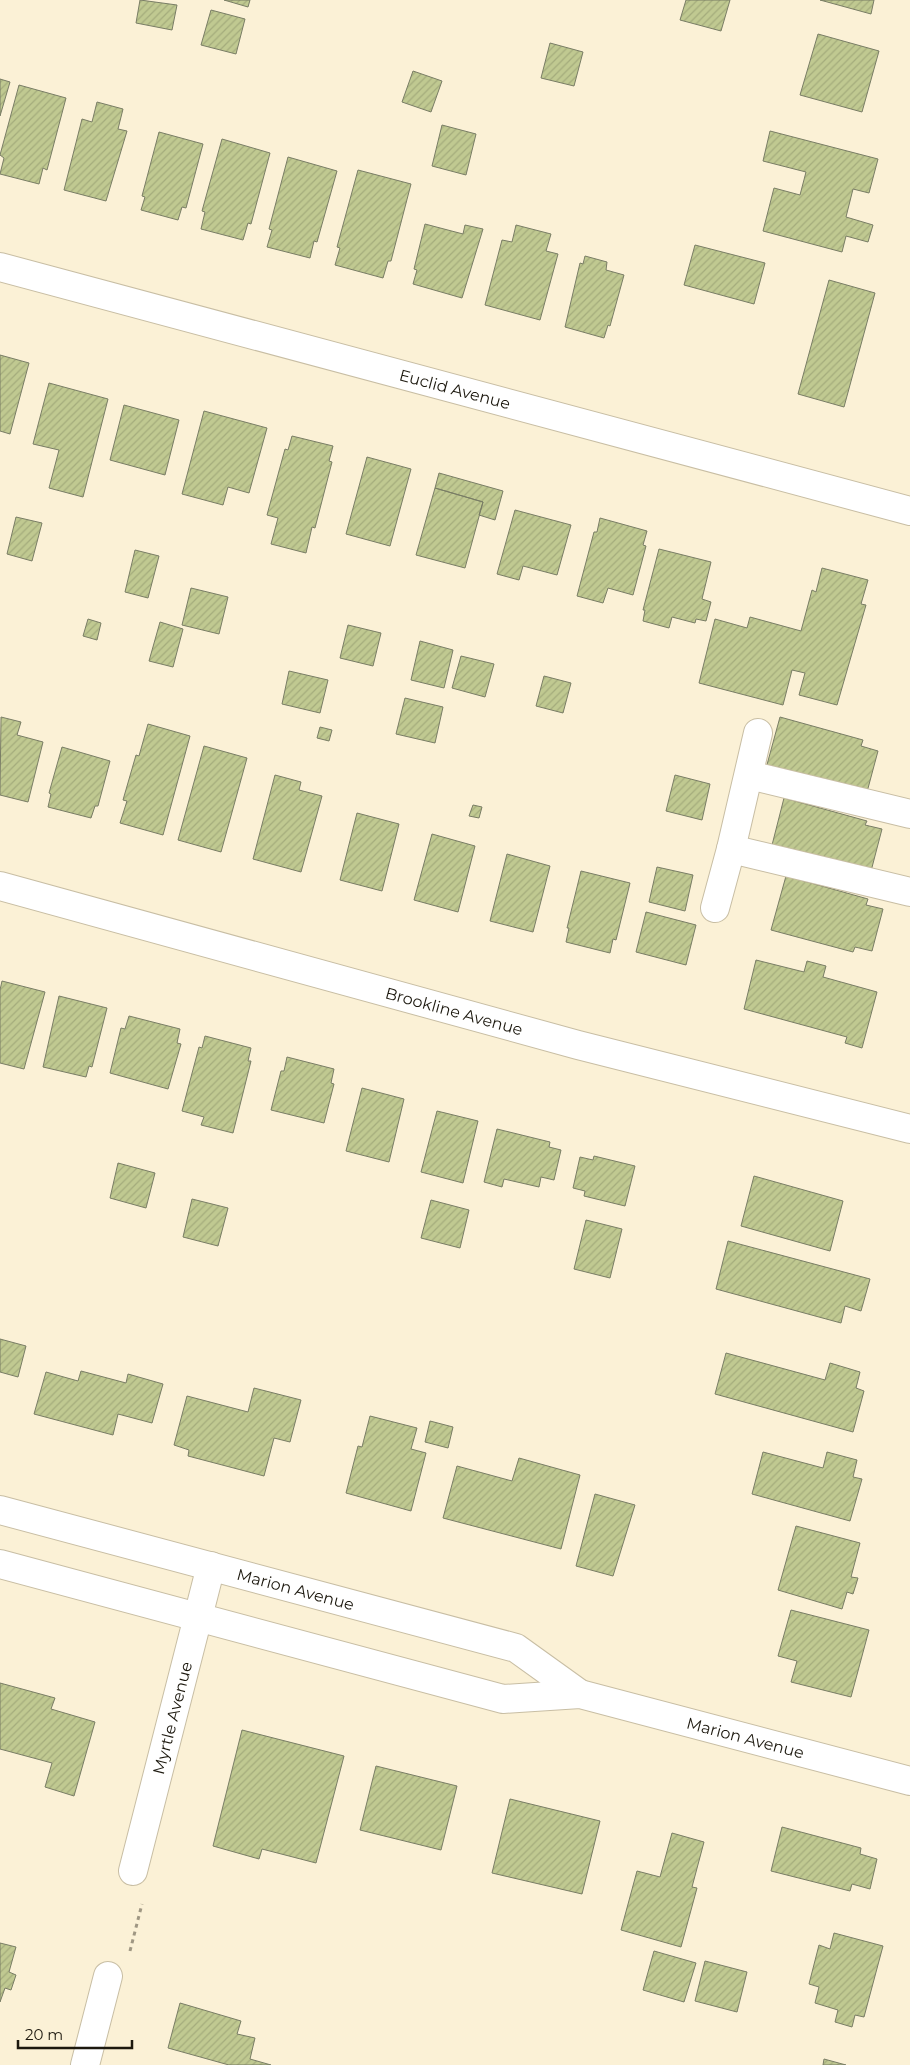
<svg xmlns="http://www.w3.org/2000/svg" width="910" height="2065" viewBox="0 0 910 2065" font-family="Montserrat,sans-serif">
  <style>
    .building { fill: url(#building-hatch); stroke: #797d65 }
    .lines { fill: none; stroke-linecap: round; stroke-linejoin: round }
    .minor-casing { stroke: #c8bea4; stroke-width: 30 }
    .path { stroke: #9f9783; stroke-width: 3; stroke-dasharray: 4 4; stroke-linecap: butt }
    .minor { stroke: #fff; stroke-width: 28 }
    .labels { text-anchor: middle; stroke-width: 4; stroke-linejoin: round; paint-order: stroke }
    .street-label { font-size: 16px; fill: #1c180e; stroke: #fbf1d6 }
  </style>
  <defs>
    <pattern id="building-hatch" width="6" height="6" patternUnits="userSpaceOnUse" patternTransform="scale(1.25)"><rect width="6" height="6" fill="#c0c991"/><path d="M-1 1l2-2M0 6l6-6M5 7l2-2" fill="none" stroke="#a4ac7c"/></pattern>
  </defs>
  <rect width="100%" height="100%" fill="#fbf1d6"/>
  <path class="building" d="M 140,0 L 177,5 L 172,30 L 136,23 Z
    M 224,0 L 250,0 L 248,7 Z
    M 686,0 L 730,0 L 721,31 L 680,20 Z
    M 820,0 L 874,0 L 871,14 Z
    M 211,10 L 245,19 L 236,54 L 201,45 Z
    M 818,34 L 879,51 L 862,112 L 800,95 Z
    M 550,43 L 583,52 L 574,86 L 541,78 Z
    M 413,71 L 442,81 L 431,112 L 402,102 Z
    M 0,79 L 10,82 L 0,116 Z
    M 19,85 L 66,98 L 47,170 L 43,168 L 39,184 L 0,174 L 4,158 L 0,155 Z
    M 97,102 L 123,109 L 118,129 L 127,131 L 106,201 L 64,190 L 82,119 L 92,122 Z
    M 442,125 L 476,134 L 466,175 L 432,166 Z
    M 770,131 L 878,159 L 869,193 L 853,189 L 846,217 L 873,225 L 868,242 L 846,236 L 842,252 L 763,231 L 774,188 L 800,195 L 806,172 L 763,161 Z
    M 159,132 L 203,144 L 186,208 L 182,207 L 178,220 L 141,210 L 145,197 L 142,196 Z
    M 222,139 L 270,153 L 251,224 L 248,223 L 243,240 L 201,229 L 205,212 L 202,211 Z
    M 288,157 L 337,171 L 317,242 L 314,241 L 310,258 L 267,247 L 272,230 L 269,229 Z
    M 358,170 L 411,184 L 391,261 L 388,261 L 383,278 L 335,265 L 340,248 L 337,247 Z
    M 425,224 L 463,234 L 465,225 L 483,229 L 462,298 L 413,284 L 417,270 L 414,269 Z
    M 516,225 L 551,234 L 546,251 L 558,254 L 540,320 L 485,305 L 502,240 L 512,242 Z
    M 695,245 L 765,263 L 754,304 L 684,285 Z
    M 585,256 L 607,262 L 606,270 L 624,275 L 610,326 L 608,325 L 604,338 L 565,327 L 580,263 L 583,264 Z
    M 829,280 L 875,293 L 844,407 L 798,394 Z
    M 0,355 L 29,363 L 10,434 L 0,431 Z
    M 49,383 L 108,399 L 83,497 L 49,488 L 59,450 L 33,444 Z
    M 124,405 L 179,420 L 165,475 L 110,460 Z
    M 204,411 L 267,428 L 249,493 L 228,487 L 223,505 L 182,494 Z
    M 292,436 L 333,446 L 329,461 L 332,462 L 315,528 L 312,527 L 306,553 L 271,544 L 278,518 L 267,515 L 285,449 L 288,450 Z
    M 367,457 L 411,469 L 390,546 L 346,534 Z
    M 439,473 L 503,491 L 495,520 L 479,515 L 483,502 L 435,488 Z
    M 435,488 L 483,502 L 465,568 L 416,555 Z
    M 515,510 L 571,525 L 557,575 L 523,566 L 519,580 L 497,574 Z
    M 16,517 L 42,523 L 32,561 L 7,554 Z
    M 600,518 L 647,531 L 643,545 L 646,546 L 633,595 L 608,588 L 603,603 L 577,596 L 594,532 L 597,532 Z
    M 659,549 L 711,562 L 702,599 L 711,602 L 706,621 L 696,619 L 695,623 L 672,617 L 669,628 L 643,621 L 645,610 L 643,610 Z
    M 135,550 L 159,556 L 148,598 L 125,592 Z
    M 822,568 L 868,580 L 861,604 L 866,605 L 837,705 L 799,695 L 805,673 L 792,670 L 783,705 L 699,683 L 715,619 L 747,628 L 750,617 L 801,631 L 812,590 L 816,592 Z
    M 191,588 L 228,597 L 219,634 L 182,625 Z
    M 88,619 L 101,623 L 97,640 L 83,636 Z
    M 160,622 L 183,629 L 173,667 L 149,661 Z
    M 348,625 L 381,633 L 373,666 L 340,658 Z
    M 420,641 L 453,650 L 444,688 L 411,680 Z
    M 461,656 L 494,664 L 485,697 L 452,688 Z
    M 289,671 L 328,680 L 320,713 L 282,704 Z
    M 544,676 L 571,683 L 563,713 L 536,706 Z
    M 405,698 L 443,707 L 435,743 L 396,734 Z
    M 1,717 L 21,722 L 17,735 L 43,742 L 28,802 L 0,795 Z
    M 780,717 L 863,740 L 861,746 L 878,751 L 867,792 L 765,772 Z
    M 148,724 L 190,736 L 163,835 L 120,823 L 127,801 L 123,800 L 136,755 L 139,756 Z
    M 320,727 L 332,730 L 329,741 L 317,738 Z
    M 204,746 L 247,758 L 221,852 L 178,840 Z
    M 62,747 L 110,761 L 98,806 L 95,806 L 91,818 L 48,807 L 51,794 L 49,793 Z
    M 275,775 L 301,782 L 299,790 L 322,796 L 301,872 L 253,859 Z
    M 675,775 L 710,784 L 702,820 L 666,811 Z
    M 784,798 L 867,821 L 865,825 L 882,829 L 870,875 L 770,853 Z
    M 473,805 L 482,807 L 479,818 L 469,816 Z
    M 357,813 L 399,824 L 382,891 L 340,880 Z
    M 432,834 L 475,846 L 458,912 L 414,900 Z
    M 507,854 L 550,866 L 533,932 L 490,921 Z
    M 657,867 L 693,875 L 685,911 L 649,902 Z
    M 581,871 L 630,883 L 616,940 L 613,939 L 610,953 L 566,942 L 569,928 L 567,928 Z
    M 786,876 L 868,899 L 866,905 L 883,909 L 872,951 L 855,947 L 853,952 L 771,930 Z
    M 646,912 L 696,925 L 686,965 L 636,952 Z
    M 756,960 L 804,972 L 807,961 L 826,966 L 823,977 L 877,992 L 862,1048 L 845,1043 L 847,1037 L 744,1009 Z
    M 2,981 L 45,992 L 24,1069 L 0,1063 L 0,990 Z
    M 59,996 L 107,1008 L 92,1067 L 89,1066 L 86,1077 L 43,1067 Z
    M 129,1016 L 180,1029 L 177,1043 L 181,1044 L 168,1089 L 110,1073 L 121,1028 L 125,1029 Z
    M 205,1036 L 251,1048 L 248,1061 L 251,1061 L 233,1133 L 201,1125 L 204,1117 L 182,1111 L 199,1047 L 202,1048 Z
    M 287,1057 L 334,1069 L 331,1083 L 334,1084 L 324,1123 L 271,1110 L 281,1071 L 284,1071 Z
    M 362,1088 L 404,1099 L 389,1162 L 346,1151 Z
    M 437,1111 L 478,1121 L 463,1183 L 421,1172 Z
    M 497,1129 L 550,1142 L 549,1147 L 561,1150 L 554,1180 L 541,1177 L 539,1187 L 504,1179 L 502,1187 L 484,1182 Z
    M 594,1156 L 635,1166 L 625,1206 L 584,1196 L 585,1191 L 573,1188 L 580,1157 L 593,1160 Z
    M 118,1163 L 155,1173 L 146,1208 L 110,1198 Z
    M 754,1176 L 843,1201 L 830,1251 L 741,1226 Z
    M 192,1199 L 228,1208 L 218,1246 L 183,1237 Z
    M 431,1200 L 469,1210 L 460,1248 L 421,1238 Z
    M 586,1220 L 622,1229 L 610,1278 L 574,1269 Z
    M 728,1241 L 870,1279 L 861,1311 L 845,1306 L 841,1323 L 716,1289 Z
    M 0,1339 L 26,1346 L 18,1377 L 0,1372 Z
    M 726,1353 L 825,1380 L 830,1363 L 860,1372 L 856,1388 L 864,1391 L 853,1432 L 715,1394 Z
    M 81,1371 L 126,1383 L 128,1374 L 163,1384 L 152,1423 L 118,1414 L 113,1435 L 34,1414 L 46,1372 L 78,1381 Z
    M 254,1388 L 301,1400 L 290,1442 L 274,1438 L 264,1476 L 188,1456 L 189,1450 L 174,1445 L 187,1396 L 248,1412 Z
    M 370,1416 L 417,1428 L 411,1449 L 426,1453 L 411,1511 L 346,1493 L 358,1446 L 362,1447 Z
    M 430,1421 L 453,1427 L 448,1448 L 425,1442 Z
    M 763,1452 L 823,1468 L 827,1452 L 857,1460 L 853,1477 L 862,1479 L 850,1521 L 752,1494 Z
    M 519,1458 L 580,1475 L 561,1549 L 443,1518 L 457,1466 L 512,1481 Z
    M 595,1494 L 635,1505 L 613,1576 L 576,1566 Z
    M 796,1526 L 860,1543 L 851,1577 L 858,1578 L 853,1594 L 847,1592 L 842,1609 L 778,1590 Z
    M 791,1610 L 869,1630 L 851,1697 L 791,1682 L 797,1661 L 778,1656 Z
    M 0,1683 L 55,1698 L 51,1709 L 95,1722 L 74,1796 L 45,1787 L 52,1763 L 0,1749 Z
    M 242,1730 L 344,1756 L 316,1863 L 262,1849 L 259,1859 L 213,1846 Z
    M 376,1766 L 457,1786 L 441,1850 L 360,1830 Z
    M 510,1799 L 600,1821 L 582,1894 L 492,1873 Z
    M 782,1827 L 861,1848 L 860,1854 L 877,1859 L 870,1889 L 852,1884 L 850,1891 L 771,1871 Z
    M 672,1833 L 704,1842 L 692,1887 L 697,1888 L 681,1947 L 621,1930 L 637,1871 L 660,1877 Z
    M 834,1933 L 883,1946 L 864,2017 L 855,2015 L 852,2027 L 835,2022 L 838,2010 L 815,2003 L 819,1987 L 809,1984 L 819,1945 L 830,1949 Z
    M 0,1943 L 16,1947 L 9,1972 L 16,1975 L 11,1990 L 5,1988 L 0,2002 Z
    M 654,1951 L 696,1963 L 684,2002 L 643,1990 Z
    M 705,1961 L 747,1972 L 737,2012 L 695,2001 Z
    M 180,2003 L 241,2021 L 237,2034 L 255,2038 L 250,2059 L 271,2065 L 229,2065 L 168,2048 Z
    M 824,2059 L 846,2065 L 823,2065 Z"/>
  <g class="lines">
    <g class="minor-casing">
      <g id="minor">
        <path id="s1" d="M 0,267 L 910,511"/>
        <path d="M 749,775 L 910,814"/>
        <path d="M 731,849 L 758,733"/>
        <path id="s2" d="M 0,886 L 578,1045 L 910,1129"/>
        <path d="M 715,908 L 731,849 L 910,892"/>
        <path id="s3" d="M 0,1510 L 516,1648 L 580,1694"/>
        <path id="s4" d="M 0,1564 L 503,1699 L 580,1694 L 910,1781"/>
        <path id="s5" d="M 133,1871 L 211,1566"/>
        <path d="M 85,2065 L 108,1976"/>
      </g>
    </g>
    <path class="path" d="M 130,1951 L 142,1904"/>
    <use href="#minor" class="minor"/>
  </g>
  <g class="labels">
    <g class="street-label">
      <text dy="6" stroke="none"><textPath href="#s1" startOffset="471">Euclid Avenue</textPath></text>
      <text dy="6" stroke="none"><textPath href="#s2" startOffset="471">Brookline Avenue</textPath></text>
      <text dy="6" stroke="none"><textPath href="#s3" startOffset="306">Marion Avenue</textPath></text>
      <text dy="6" stroke="none"><textPath href="#s5" startOffset="158">Myrtle Avenue</textPath></text>
      <text dy="6" stroke="none"><textPath href="#s4" startOffset="769">Marion Avenue</textPath></text>
    </g>
  </g>
  <path d="M18 2040v8h114v-8" fill="none" stroke="#1c180e" stroke-width="2.5"/>
  <text x="25" y="2040" font-size="15" fill="#1c180e" stroke="#fbf1d6" stroke-width="4" paint-order="stroke">20 m</text>
</svg>
